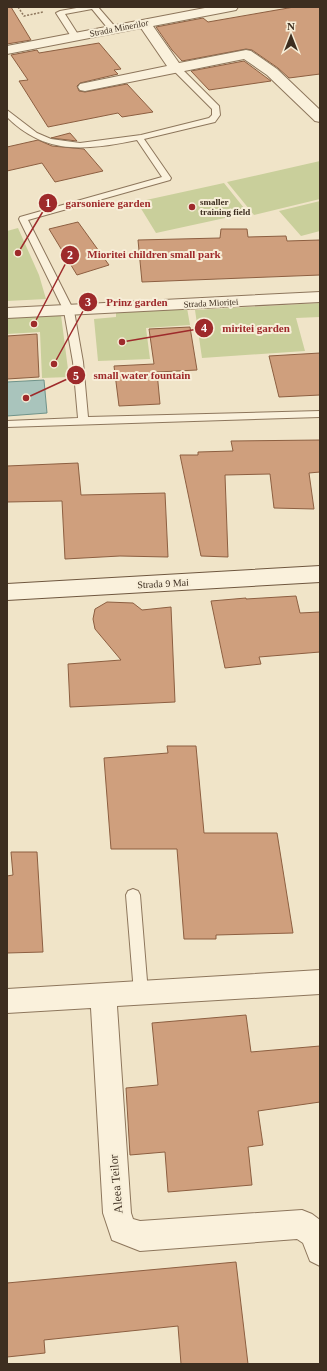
<svg xmlns="http://www.w3.org/2000/svg" width="327" height="1371" viewBox="0 0 327 1371" font-family="'Times New Roman',serif">
  <style>
    .green { fill: #c9cf9b }
    .water { fill: #a9c4bc; stroke: #6f938a }
    .building { fill: #cf9f7d; stroke: #8d5f41 }
    .lines { fill: none; stroke-linecap: round; stroke-linejoin: round }
    .service-casing { stroke: #8d765c; stroke-width: 2 }
    .minor-casing { stroke: #8d765c; stroke-width: 2 }
    .secondary-casing { stroke: #6f573f; stroke-width: 2 }
    .path { stroke: #8d765c; stroke-width: 1.5; stroke-dasharray: 2 1.5; stroke-linecap: butt }
    .service { fill: #faf1dc; fill-rule: evenodd }
    .minor { fill: #faf1dc; fill-rule: evenodd }
    .secondary { fill: #faf1dc; fill-rule: evenodd }
    .poi-dot { fill: #9e2a2b; stroke: #f7eed8; stroke-width: 1.5 }
    .labels { text-anchor: middle; stroke-width: 4; stroke-linejoin: round; paint-order: stroke }
    .far-street-label { font-size: 9px; fill: #3d2e20; stroke: #f7eed8 }
    .far-poi-label { font-size: 9px; font-weight: bold; fill: #3d2e20; stroke: #f7eed8; text-anchor: start }
    .street-label { font-size: 10px; fill: #3d2e20; stroke: #f7eed8 }
    .near-street-label { font-size: 12px; fill: #3d2e20; stroke: #f7eed8 }
    .leader { fill: none; stroke: #9e2a2b; stroke-width: 1.5 }
    .callout-dot { fill: #9e2a2b; stroke: #f7eed8; stroke-width: 1.5 }
    .mark-label { font-size: 12px; text-anchor: middle; font-weight: bold; fill: #fff }
    .callout-label { font-size: 11px; text-anchor: middle; font-weight: bold; fill: #9e2a2b; stroke: #f7eed8; stroke-width: 4; stroke-linejoin: round; paint-order: stroke }
  </style>
  <rect width="100%" height="100%" fill="#f0e4c8"/>
  <path class="green" d="M 320,161 L 320,199 L 254,215 L 227,182 Z
    M 224,183 L 248,213 L 156,233 L 137,202 Z
    M 320,201 L 320,231 L 301,236 L 279,211 Z
    M 18,228 L 39,275 L 46,299 L 7,301 L 7,231 Z
    M 320,303 L 320,317 L 296,318 L 305,351 L 202,358 L 195,310 Z
    M 187,308 L 190,325 L 146,328 L 150,359 L 98,361 L 94,319 L 116,317 L 116,312 Z
    M 61,315 L 69,377 L 42,378 L 40,332 L 7,334 L 7,318 Z"/>
  <path class="water" d="M 44,380 L 47,413 L 7,416 L 7,382 Z"/>
  <path class="building" d="M 7,7 L 11,7 L 31,40 L 7,44 Z
    M 294,7 L 320,7 L 320,74 L 289,78 L 278,68 L 252,50 L 246,49 L 182,61 L 172,50 L 156,27 L 203,18 L 208,22 Z
    M 99,43 L 121,69 L 114,70 L 118,74 L 80,83 L 77,86 L 79,91 L 85,92 L 127,84 L 153,112 L 122,117 L 118,113 L 48,127 L 19,81 L 28,80 L 11,55 L 37,50 L 39,53 Z
    M 244,61 L 271,81 L 209,90 L 191,71 Z
    M 70,133 L 77,141 L 51,138 Z
    M 38,140 L 52,146 L 84,149 L 103,171 L 55,182 L 42,163 L 7,171 L 7,147 Z
    M 78,222 L 109,265 L 77,275 L 49,229 Z
    M 221,229 L 247,229 L 248,237 L 286,236 L 287,241 L 320,240 L 320,275 L 142,282 L 138,240 L 220,238 Z
    M 190,327 L 197,370 L 157,372 L 160,404 L 119,406 L 114,366 L 154,364 L 149,329 Z
    M 37,334 L 39,377 L 7,379 L 7,336 Z
    M 320,353 L 320,395 L 279,397 L 269,356 Z
    M 320,440 L 320,472 L 309,473 L 314,509 L 274,508 L 270,474 L 225,475 L 228,557 L 201,556 L 180,455 L 198,455 L 198,452 L 233,451 L 231,441 Z
    M 78,463 L 81,495 L 165,493 L 168,557 L 120,556 L 65,559 L 62,501 L 7,502 L 7,466 Z
    M 296,596 L 300,613 L 320,612 L 320,652 L 259,657 L 261,664 L 225,668 L 211,601 L 246,598 L 246,599 Z
    M 107,602 L 133,603 L 142,610 L 171,607 L 175,702 L 70,707 L 68,664 L 121,660 L 95,629 L 93,619 L 95,609 Z
    M 167,746 L 196,746 L 204,833 L 277,833 L 293,933 L 216,935 L 216,939 L 184,939 L 177,849 L 111,849 L 104,758 L 168,753 Z
    M 11,852 L 37,852 L 43,952 L 7,953 L 7,876 L 13,875 Z
    M 246,1015 L 251,1052 L 320,1046 L 320,1102 L 258,1111 L 263,1145 L 248,1147 L 252,1185 L 168,1192 L 165,1152 L 130,1155 L 126,1088 L 158,1085 L 152,1023 Z
    M 236,1262 L 248,1364 L 181,1364 L 178,1326 L 44,1340 L 45,1353 L 7,1357 L 7,1283 Z"/>
  <g class="lines">
    <g class="service-casing">
      <path id="service" d="M 82,7 L 98,7 L 117,29 L 116,31 L 110,31 L 92,9 L 65,14 L 79,36 L 78,38 L 72,38 L 56,13 L 60,11 Z
        M 173,66 L 179,66 L 219,106 L 220,115 L 215,122 L 144,139 L 171,178 L 170,180 L 28,220 L 74,311 L 83,362 L 88,417 L 320,411 L 320,417 L 7,427 L 7,421 L 78,418 L 73,362 L 64,311 L 19,219 L 20,217 L 162,177 L 137,140 C 87,150 46,156 7,117 L 7,110 L 37,133 L 51,139 L 80,143 L 141,135 L 209,118 L 212,115 L 212,109 L 173,70 Z
        M 133,889 L 138,891 L 140,895 L 148,993 L 146,998 L 141,1000 L 136,998 L 134,993 L 126,895 L 128,891 Z"/>
    </g>
    <g class="minor-casing">
      <path id="minor" d="M 210,7 L 238,7 L 236,10 L 231,11 L 153,26 L 179,63 L 246,50 L 251,51 L 277,69 L 320,110 L 320,122 L 315,121 L 267,75 L 244,59 L 85,91 L 80,90 L 78,87 L 80,84 L 167,66 L 141,28 L 7,54 L 7,46 Z
        M 320,292 L 320,302 L 7,318 L 7,308 Z
        M 320,970 L 320,994 L 117,1006 L 131,1213 L 133,1219 L 140,1221 L 302,1210 L 312,1214 L 320,1220 L 320,1266 L 310,1261 L 303,1243 L 297,1239 L 140,1251 L 112,1240 L 103,1213 L 91,1008 L 7,1013 L 7,989 Z"/>
    </g>
    <g class="secondary-casing">
      <path id="secondary" d="M 320,566 L 320,582 L 7,600 L 7,584 Z"/>
    </g>
    <path class="path" d="M 18,7 L 24,16 L 43,12"/>
    <use href="#service" class="service"/>
    <use href="#minor" class="minor"/>
    <use href="#secondary" class="secondary"/>
  </g>
  <circle class="poi-dot" cx="192" cy="207" r="4"/>
  <g class="labels">
    <g class="far-street-label">
      <text transform="translate(119 28) rotate(-11)" y="3">Strada Minerilor</text>
      <text transform="translate(211 303) rotate(-3)" y="3">Strada Mioriței</text>
    </g>
    <g class="far-poi-label">
      <text x="200" y="205">smaller<tspan x="200" dy="10">training field</tspan></text>
    </g>
    <g class="street-label">
      <text transform="translate(163 583) rotate(-3)" y="4">Strada 9 Mai</text>
    </g>
    <g class="near-street-label">
      <text transform="translate(116 1184) rotate(-95)" y="4">Aleea Teilor</text>
    </g>
  </g>
  <path class="leader" d="M18 253L48 203M34 324L70 255M54 364L88 302M122 342L204 328M26 398L76 375"/>
  <g class="callout-dot">
    <circle cx="18" cy="253" r="4"/>
    <circle cx="34" cy="324" r="4"/>
    <circle cx="54" cy="364" r="4"/>
    <circle cx="122" cy="342" r="4"/>
    <circle cx="26" cy="398" r="4"/>
    <circle cx="48" cy="203" r="10"/>
    <circle cx="70" cy="255" r="10"/>
    <circle cx="88" cy="302" r="10"/>
    <circle cx="204" cy="328" r="10"/>
    <circle cx="76" cy="375" r="10"/>
  </g>
  <g class="mark-label">
    <text x="48" y="207">1</text>
    <text x="70" y="259">2</text>
    <text x="88" y="306">3</text>
    <text x="204" y="332">4</text>
    <text x="76" y="380">5</text>
  </g>
  <g class="callout-label">
    <text x="108" y="207">garsoniere garden</text>
    <text x="154" y="258">Mioritei children small park</text>
    <text x="137" y="306">Prinz garden</text>
    <text x="256" y="332">miritei garden</text>
    <text x="142" y="379">small water fountain</text>
  </g>
  <rect width="327" height="1371" fill="none" stroke="#3d2e20" stroke-width="16"/>
  <g transform="translate(291 36)" stroke="#f7eed8" stroke-width="3" paint-order="stroke">
  <path d="M0-3L7 15L0 10L-7 15Z" fill="#3d2e20"/>
  <text y="-6" font-size="11" font-weight="bold" text-anchor="middle" fill="#3d2e20">N</text>
  </g>
</svg>
